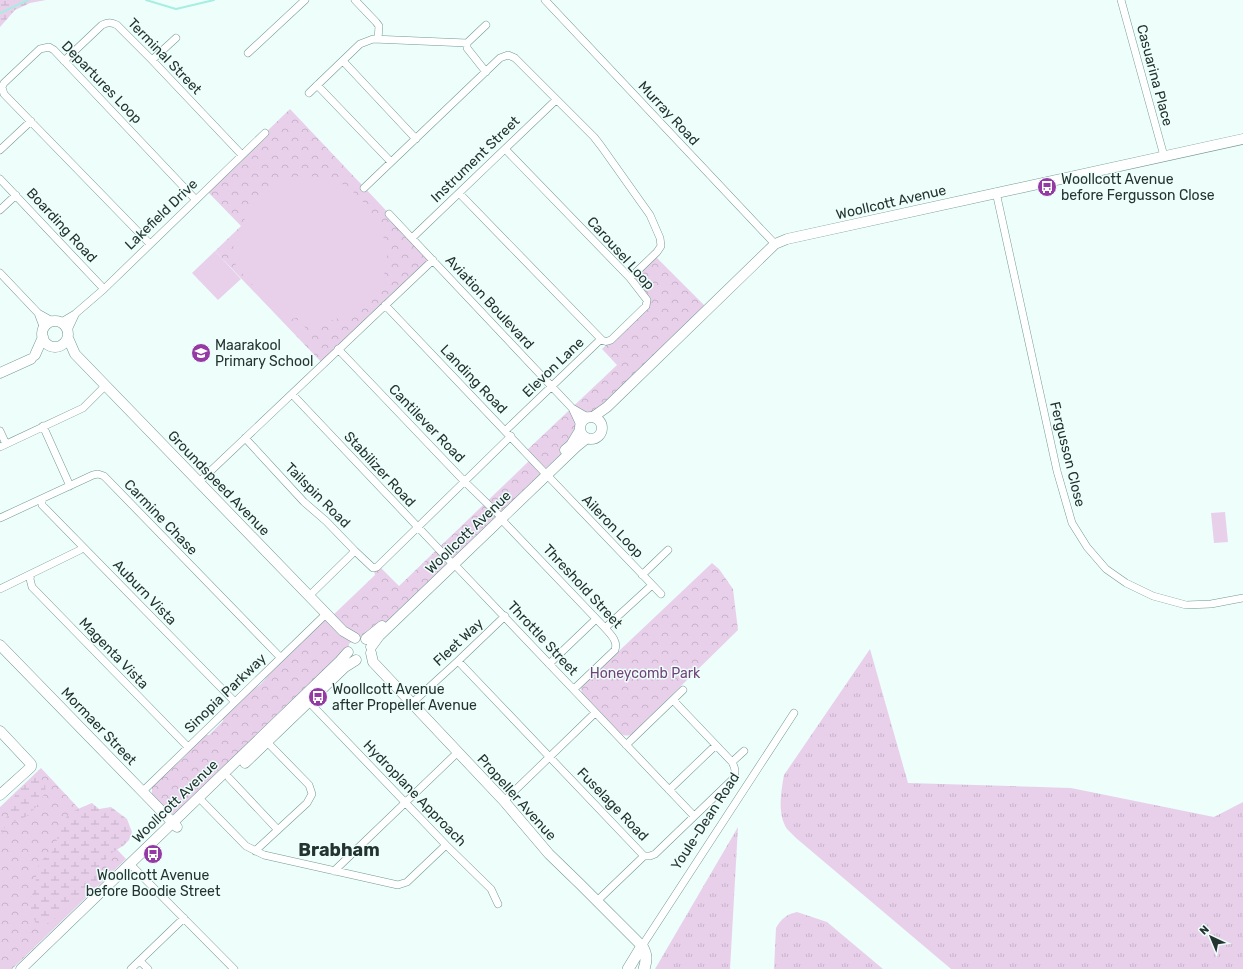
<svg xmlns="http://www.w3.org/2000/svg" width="1243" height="969" viewBox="0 0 1243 969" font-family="Rubik,sans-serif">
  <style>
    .grass { fill: url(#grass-tufts) }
    .forest { fill: url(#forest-crowns) }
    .wetland { fill: url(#wetland-marsh) }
    .garden { fill: #e8d0eb }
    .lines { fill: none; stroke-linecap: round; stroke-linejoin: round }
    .stream { stroke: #a7eee2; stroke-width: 2 }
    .street-casing { stroke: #739993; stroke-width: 8 }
    .secondary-casing { stroke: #739993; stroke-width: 11 }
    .primary-casing { stroke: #739993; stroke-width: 12 }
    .street { stroke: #fff; stroke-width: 7 }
    .secondary { stroke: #fff; stroke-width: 10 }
    .primary { stroke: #fff; stroke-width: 11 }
    .labels { text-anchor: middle; stroke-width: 3; stroke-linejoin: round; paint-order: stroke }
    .street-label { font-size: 14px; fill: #243431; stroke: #eefefb }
    .poi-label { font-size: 14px; fill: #243431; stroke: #eefefb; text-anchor: start }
    .park-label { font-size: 14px; fill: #72437a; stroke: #eefefb }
    .district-label { font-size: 18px; font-weight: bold; fill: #243431; stroke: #eefefb }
  </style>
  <defs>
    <pattern id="grass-tufts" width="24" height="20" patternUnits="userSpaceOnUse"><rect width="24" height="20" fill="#e8d0eb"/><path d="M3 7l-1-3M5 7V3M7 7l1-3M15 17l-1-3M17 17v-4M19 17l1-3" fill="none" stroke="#c7b3ca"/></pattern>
    <pattern id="forest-crowns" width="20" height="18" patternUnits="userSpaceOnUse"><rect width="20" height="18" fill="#e8d0eb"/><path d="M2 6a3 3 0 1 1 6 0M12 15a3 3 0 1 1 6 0" fill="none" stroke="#c7b3ca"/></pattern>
    <pattern id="wetland-marsh" width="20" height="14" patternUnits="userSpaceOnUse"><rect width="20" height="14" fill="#e8d0eb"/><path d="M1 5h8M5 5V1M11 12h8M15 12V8" fill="none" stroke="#c7b3ca"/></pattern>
  </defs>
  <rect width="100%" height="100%" fill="#eefefb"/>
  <path class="grass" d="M 870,649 L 908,783 L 1071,788 L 1214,817 L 1243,802 L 1243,969 L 951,969 L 796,838 C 793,835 790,832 787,829 C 777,814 781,792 784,775 Z
    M 738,827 L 730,969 L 655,969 Z
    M 797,912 L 827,922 L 883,969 L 774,969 L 776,928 C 781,919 787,914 797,912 Z"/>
  <path class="forest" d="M 290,109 L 433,260 L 323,364 L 215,251 L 241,226 L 206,190 Z
    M 655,256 L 708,309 L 607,407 L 584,419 L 581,422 L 572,443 L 374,634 L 363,637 L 355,638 L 349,644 L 348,652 L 179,814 L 170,814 L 152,796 L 152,786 L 183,758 L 205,735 L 209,735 L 223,721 L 223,717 L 252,689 C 258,688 267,679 268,673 L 326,614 L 330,618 L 375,575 L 373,568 L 378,565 L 399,586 L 531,459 L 525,452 L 617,365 L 602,349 L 646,306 L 630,278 Z
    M 712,563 L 719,569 L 733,589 L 738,630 L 631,735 C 626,736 624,736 620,733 L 582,694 L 581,688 L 583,685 Z
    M 41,768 L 126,859 L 12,969 L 0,969 L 0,807 Z"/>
  <path class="wetland" d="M 0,0 L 46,0 L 30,3 L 15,10 L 0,27 Z
    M 33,778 C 38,778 43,778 45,784 C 48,795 34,811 25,817 C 19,821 12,820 6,826 C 2,830 2,838 0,843 L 0,821 C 11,818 10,808 13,800 C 16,791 25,783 33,778 Z
    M 92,803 L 99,809 L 111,807 L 127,819 L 132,832 L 129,840 L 123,846 L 113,852 L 104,861 L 96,882 L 73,904 L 49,923 L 37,925 L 28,908 C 29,900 34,893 35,885 C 37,875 35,870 41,861 C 44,857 50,856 52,852 C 57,844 57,836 60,828 C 65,813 78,809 92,803 Z"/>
  <path class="garden" d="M 310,176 C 321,178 332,179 342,184 C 350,188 357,195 363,202 C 378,218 388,240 387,263 C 386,273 380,282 375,291 C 369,298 364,305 356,311 C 345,318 320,323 307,327 L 300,316 L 290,320 L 282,316 L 238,269 L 235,263 L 232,256 L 233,248 L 236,239 L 247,225 C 245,221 243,218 245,213 C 249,200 275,183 288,178 C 294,176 303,176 310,176 Z
    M 215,251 L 241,279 L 218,300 L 192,273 Z
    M 300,319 L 312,339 L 306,341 L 294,322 Z
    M 1225,512 L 1228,542 L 1214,543 L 1211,513 Z"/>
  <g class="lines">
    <path class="stream" d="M 146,0 L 176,9 L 214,0
      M 0,13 L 28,0"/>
    <g class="street-casing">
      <path id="street" d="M 355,0 L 376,22 L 379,26 L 378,39
        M 545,0 L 775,244
        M 1121,0 L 1164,156
        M 486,25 L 467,43 L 467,48 L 486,72
        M 248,53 L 305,0
        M 152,60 L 176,38
        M 64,61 L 102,25 C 108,22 111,22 117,25 L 152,60 L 242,155
        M 343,61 L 416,139
        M 317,85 L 391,162
        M 309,93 L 360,44 L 373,39 L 467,43
        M 0,150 L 31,121
        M 0,179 L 104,289
        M 364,188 L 500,58 L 508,55 L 515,58 L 594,137 L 601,146 L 650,215 L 660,238 L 661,246 L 657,252 L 630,278
        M 996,192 L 1057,471 L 1072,523 L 1087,547 L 1106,569 L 1126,583 L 1153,596 L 1186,605 L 1211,604 L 1243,598
        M 459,193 L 601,339 C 604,342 606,342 611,340 L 646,306 L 647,300 L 630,278 L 505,149
        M 0,210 L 16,195
        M 389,214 L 572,408 L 584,415 L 589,417
        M 412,238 L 556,100
        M 150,244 L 4,94 L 2,87 L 4,83 L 40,49 L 49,47 L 54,50 L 196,200
        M 0,273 L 38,313 L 54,322
        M 385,305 L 543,471
        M 38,313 L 44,329
        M 60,323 L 75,314 L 104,289 L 265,133
        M 68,330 L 75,315
        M 338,349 L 464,481 L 498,514
        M 292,394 L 450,561
        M 572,408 L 580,425
        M 43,426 L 70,486
        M 0,431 L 6,444
        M 505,431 L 601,339
        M 245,438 L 304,502 L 326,521 L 355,551 L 373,568 L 377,567 L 511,436
        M 0,447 L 83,408 L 106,385
        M 547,475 L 661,594
        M 199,482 L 433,260
        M 42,499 L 42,505 L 234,701
        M 0,518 L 93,475 L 98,474 L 104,476 L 280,657
        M 501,519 L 605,628 C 611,635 618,641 615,650 L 574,689
        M 455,565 C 535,648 614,733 694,816
        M 31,574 L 30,579 L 32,587 L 188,747
        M 642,575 L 668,550
        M 0,589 L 80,550 L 83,547
        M 309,596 L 355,551
        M 605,628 L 652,585
        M 458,661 L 644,856 L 650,856 L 655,854 L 734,778 C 736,771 735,768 732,762 L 673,700
        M 549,664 L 596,619
        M 309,702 L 446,845 L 491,889 L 498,904
        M 412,703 L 458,661 L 505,616
        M 626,745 L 683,690
        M 732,762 L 744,751
        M 229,778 L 278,830
        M 669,790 L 716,745
        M 143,791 L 326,614
        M 504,801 L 595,713
        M 203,802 L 246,846 L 264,855 L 398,885 L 407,882 L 446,845
        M 255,851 L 307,803 L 312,794 L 309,785 L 267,742
        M 130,864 L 234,969
        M 334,871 L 458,752
        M 597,901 L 644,856
        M 642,946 L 794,713
        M 140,961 L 148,969
        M 131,969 L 184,918"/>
    </g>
    <g class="secondary-casing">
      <path id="secondary" d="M42 334a13 13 0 1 1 26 0a13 13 0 1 1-26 0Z
        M 68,338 L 75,354 L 343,631 L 355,638
        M 35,355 L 43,337
        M 0,373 L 31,359
        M 593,417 L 607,407 L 775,244 L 787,239 L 1243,139
        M580 428a11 11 0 1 1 22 0a11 11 0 1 1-22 0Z
        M 565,450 L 571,445 L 580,430
        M 366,639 L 382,626
        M 0,645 L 177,827
        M 371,647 L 379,636 L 576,447 L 587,438
        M 371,653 L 373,662 L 504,801 L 549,854 L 580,884 L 642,946
        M 0,731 L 31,764 L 31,767 L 0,795
        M 245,763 L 345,667 L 356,660
        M 21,969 L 340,661 L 348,652"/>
    </g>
    <g class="primary-casing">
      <path id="primary" d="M 628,969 L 642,946 C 647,955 647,960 644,969"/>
    </g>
    <use href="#street" class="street"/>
    <use href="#secondary" class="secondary"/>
    <use href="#primary" class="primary"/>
  </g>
  <defs>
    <g id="bus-disc" transform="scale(1)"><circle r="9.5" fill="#953aa5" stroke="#eefefb"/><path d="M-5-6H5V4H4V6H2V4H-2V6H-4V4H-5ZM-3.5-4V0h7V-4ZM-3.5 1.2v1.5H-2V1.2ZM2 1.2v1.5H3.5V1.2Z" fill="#fff"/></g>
    <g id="school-disc" transform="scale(1)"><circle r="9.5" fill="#953aa5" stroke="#eefefb"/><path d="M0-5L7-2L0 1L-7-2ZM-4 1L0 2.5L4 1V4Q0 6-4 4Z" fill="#fff"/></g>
  </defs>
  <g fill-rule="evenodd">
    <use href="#bus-disc" x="1047" y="187"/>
    <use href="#school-disc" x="201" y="353"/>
    <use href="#bus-disc" x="318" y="697"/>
    <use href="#bus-disc" x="153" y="854"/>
  </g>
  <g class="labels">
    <g class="street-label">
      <text transform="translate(165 56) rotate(46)" y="5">Terminal Street</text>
      <text transform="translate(1155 75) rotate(75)" y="5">Casuarina Place</text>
      <text transform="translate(102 82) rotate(46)" y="5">Departures Loop</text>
      <text transform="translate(669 113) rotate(47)" y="5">Murray Road</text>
      <text transform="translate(475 159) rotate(-44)" y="5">Instrument Street</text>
      <text transform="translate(891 202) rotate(-13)" y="5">Woollcott Avenue</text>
      <text transform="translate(161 214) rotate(-44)" y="5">Lakefield Drive</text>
      <text transform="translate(62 225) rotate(47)" y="5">Boarding Road</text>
      <text transform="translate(621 253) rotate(48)" y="5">Carousel Loop</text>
      <text transform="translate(490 302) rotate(47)" y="5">Aviation Boulevard</text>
      <text transform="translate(553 367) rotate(-44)" y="5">Elevon Lane</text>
      <text transform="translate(474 379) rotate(46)" y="5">Landing Road</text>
      <text transform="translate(427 423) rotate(46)" y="5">Cantilever Road</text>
      <text transform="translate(1068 454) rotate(76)" y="5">Fergusson Close</text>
      <text transform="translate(380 469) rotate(47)" y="5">Stabilizer Road</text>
      <text transform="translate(219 483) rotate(46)" y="5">Groundspeed Avenue</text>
      <text transform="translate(318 495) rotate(45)" y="5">Tailspin Road</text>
      <text transform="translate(161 517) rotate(46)" y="5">Carmine Chase</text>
      <text transform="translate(613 526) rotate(46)" y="5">Aileron Loop</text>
      <text transform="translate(468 532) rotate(-44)" y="5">Woollcott Avenue</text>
      <text transform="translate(583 586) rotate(47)" y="5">Threshold Street</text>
      <text transform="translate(145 592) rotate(46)" y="5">Auburn Vista</text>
      <text transform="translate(543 638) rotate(47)" y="5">Throttle Street</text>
      <text transform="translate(458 642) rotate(-43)" y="5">Fleet Way</text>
      <text transform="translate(114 653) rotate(46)" y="5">Magenta Vista</text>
      <text transform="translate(225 693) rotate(-44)" y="5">Sinopia Parkway</text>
      <text transform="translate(99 726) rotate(46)" y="5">Mormaer Street</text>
      <text transform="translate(415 793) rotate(46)" y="5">Hydroplane Approach</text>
      <text transform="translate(517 797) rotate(48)" y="5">Propeller Avenue</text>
      <text transform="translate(175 801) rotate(-44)" y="5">Woollcott Avenue</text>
      <text transform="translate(613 804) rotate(46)" y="5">Fuselage Road</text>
      <text transform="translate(705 821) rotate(-57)" y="5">Youle-Dean Road</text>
    </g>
    <g class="poi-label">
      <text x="1061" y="184">Woollcott Avenue<tspan x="1061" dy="16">before Fergusson Close</tspan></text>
      <text x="215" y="350">Maarakool<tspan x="215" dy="16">Primary School</tspan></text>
      <text x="332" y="694">Woollcott Avenue<tspan x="332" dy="16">after Propeller Avenue</tspan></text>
      <text x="153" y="880" text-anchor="middle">Woollcott Avenue<tspan x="153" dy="16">before Boodie Street</tspan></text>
    </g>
    <g class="park-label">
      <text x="645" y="678">Honeycomb Park</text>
    </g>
    <g class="district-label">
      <text x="339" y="856">Brabham</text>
    </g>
  </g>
  <g transform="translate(1211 937) rotate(316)" stroke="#eefefb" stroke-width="3" paint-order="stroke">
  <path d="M0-3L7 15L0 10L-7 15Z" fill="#243431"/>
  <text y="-6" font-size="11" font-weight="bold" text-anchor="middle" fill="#243431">N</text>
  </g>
</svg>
